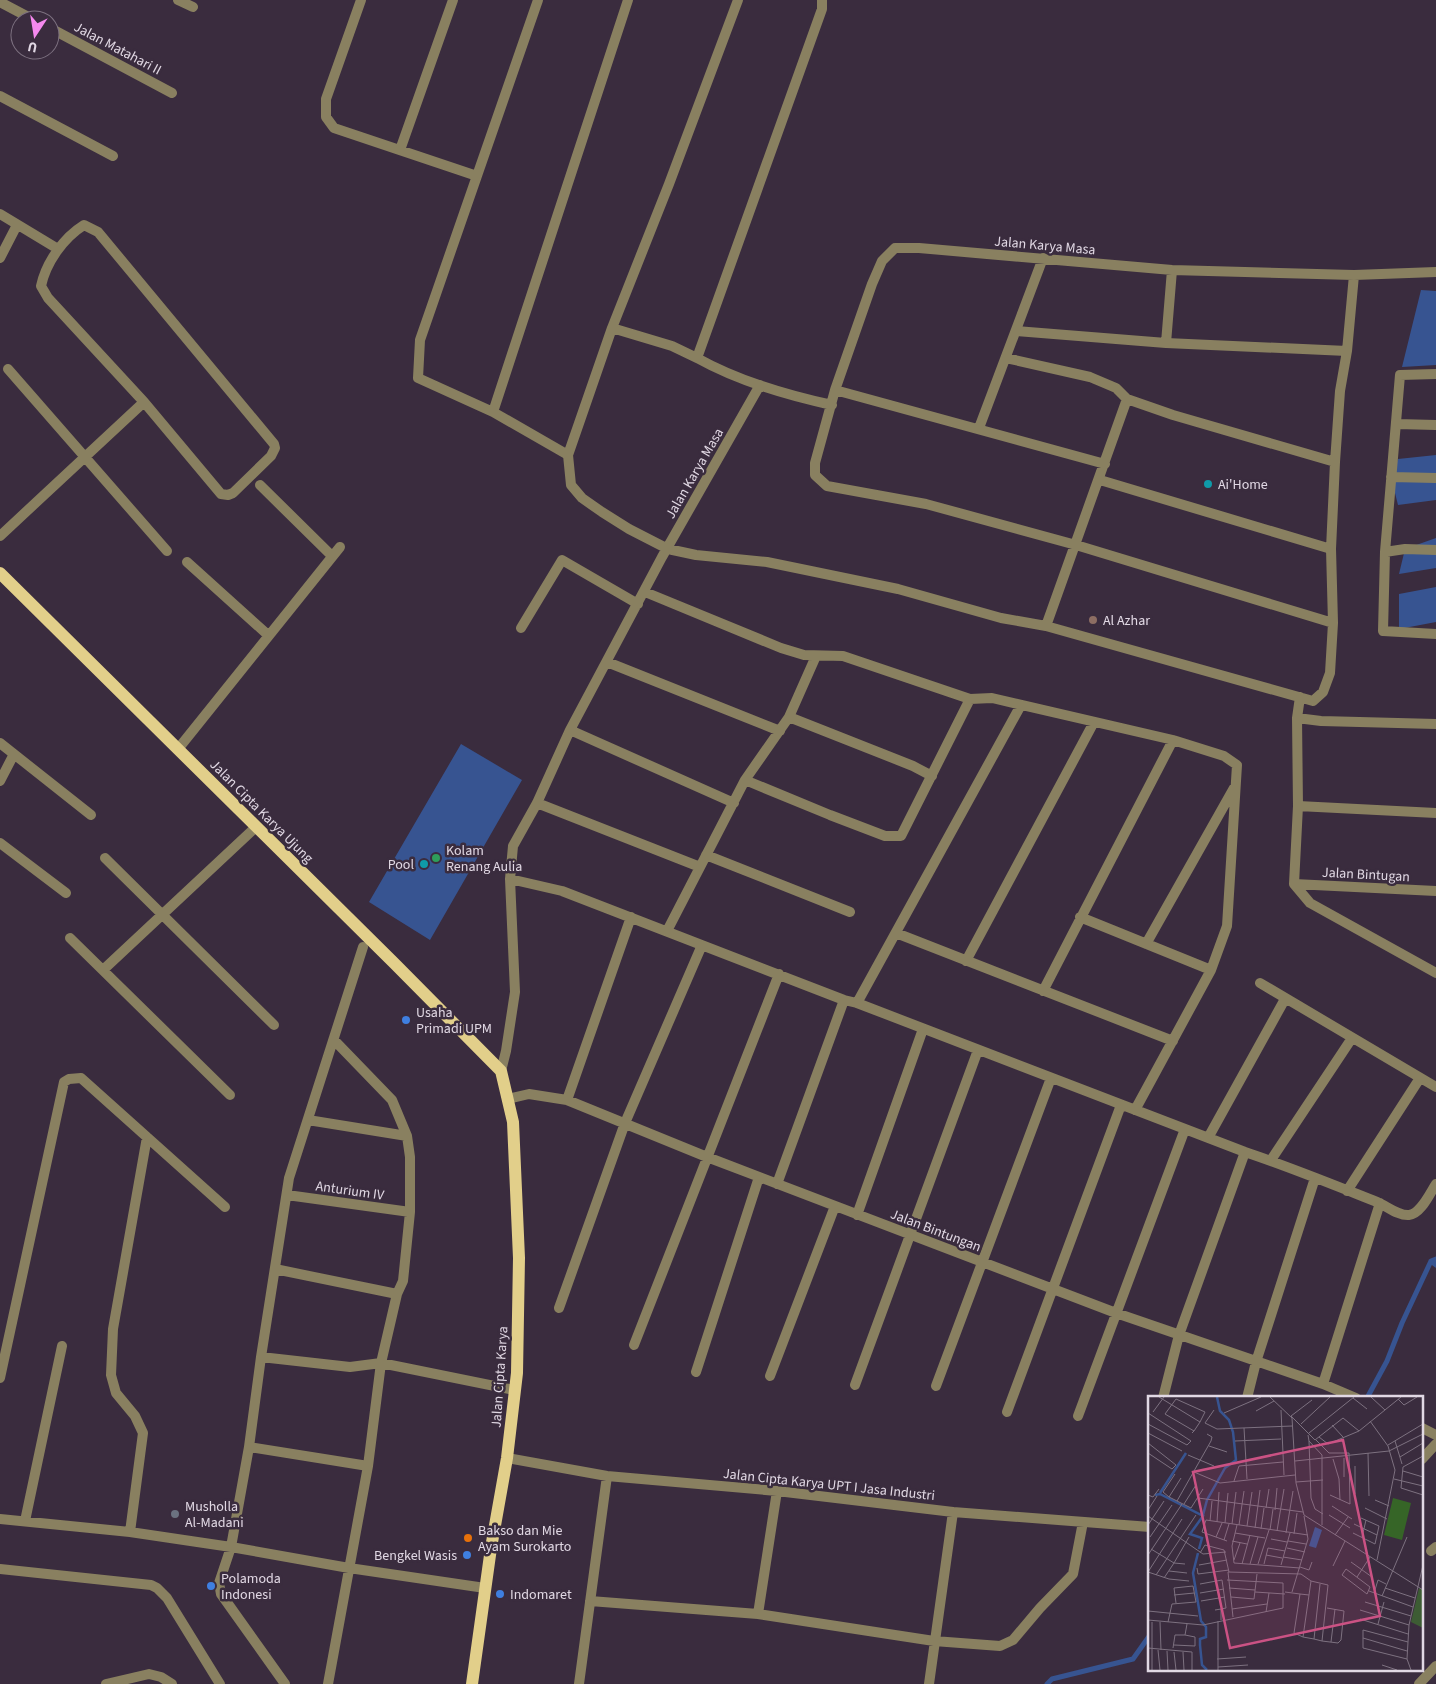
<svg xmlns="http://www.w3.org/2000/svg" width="1436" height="1684" viewBox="0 0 1436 1684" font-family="'Source Sans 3',sans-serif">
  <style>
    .water { fill: #375491 }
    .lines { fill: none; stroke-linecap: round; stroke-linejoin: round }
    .stream { stroke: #375491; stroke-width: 5 }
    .minor { stroke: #898060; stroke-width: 10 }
    .primary { stroke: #e2cf8a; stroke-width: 12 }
    .culture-dot { fill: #0f9aa8; stroke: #3a2c3e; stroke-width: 2 }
    .education-dot { fill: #8d6e63; stroke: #3a2c3e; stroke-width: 2 }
    .leisure-dot { fill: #2e9e5b; stroke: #3a2c3e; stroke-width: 2 }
    .shop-dot { fill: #3f7fe0; stroke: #3a2c3e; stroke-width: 2 }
    .worship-dot { fill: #6b7280; stroke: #3a2c3e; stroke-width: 2 }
    .food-dot { fill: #e8710a; stroke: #3a2c3e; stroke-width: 2 }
    .labels { text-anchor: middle; stroke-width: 5; stroke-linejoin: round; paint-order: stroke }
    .street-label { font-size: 14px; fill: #e1d8e4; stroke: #3a2c3e }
    .poi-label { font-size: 14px; fill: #e1d8e4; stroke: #3a2c3e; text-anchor: start }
    .inset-river { fill: none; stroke: #375491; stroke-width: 2.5 }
    .inset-road { fill: none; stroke: #7d7180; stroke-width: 1 }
    .view { fill: #cb5284; fill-opacity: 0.15; stroke: #cb5284; stroke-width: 2.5 }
    .inset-edge { fill: none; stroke: #e1d8e4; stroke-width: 2.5 }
  </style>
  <rect width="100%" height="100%" fill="#3a2c3e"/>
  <path class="water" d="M 1421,290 L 1436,291 L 1436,365 L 1402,367 Z
    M 1436,455 L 1436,500 L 1398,505 L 1391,477 L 1398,459 Z
    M 1436,538 L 1436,568 L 1399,574 L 1405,549 Z
    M 1436,587 L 1436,622 L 1399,629 L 1399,594 Z
    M 461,744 L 522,780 L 430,940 L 369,902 Z"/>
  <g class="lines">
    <path class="stream" d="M 1436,1259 L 1431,1261 L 1436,1265
      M 1367,1398 L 1387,1361 L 1402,1323 L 1431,1261
      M 1047,1684 L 1052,1679 L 1133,1659 L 1150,1635"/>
    <path class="minor" d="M 178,0 L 193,7
      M 361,0 L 326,99 L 326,117 L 334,128 L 477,176
      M 538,0 L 420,340 L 418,378 L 493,412 L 568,455
      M 738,0 L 669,184 L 612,328 L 568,455 L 571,485 L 582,498 L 602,512 L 629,529 L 668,549 L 696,555 L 767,562 L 898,589 L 1001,618 L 1046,626 L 1313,701 L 1323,692 L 1330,673 L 1333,623 L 1331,549 L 1335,462 L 1340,391 L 1347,351 L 1354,275
      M 0,2 L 34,20
      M 50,28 L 172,93
      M 0,96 L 113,156
      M 400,150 L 453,0
      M 0,214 L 58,249
      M 84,225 L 98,232 L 274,444 L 275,448 L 271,456 L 233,493 L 228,495 L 221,494 L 144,402 L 48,298 L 41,286 C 46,263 63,238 84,225 Z
      M 0,258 L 17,225
      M 612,328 L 672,346 L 697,358 L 822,9 L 822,0
      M 1016,331 L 1166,343 L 1347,351
      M 1166,343 L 1172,270
      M 697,358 C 738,381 786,395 832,405
      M 1006,358 L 1090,377 L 1116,388 L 1127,399
      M 8,369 L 167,551
      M 1436,374 L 1400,375 L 1385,552 L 1383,631 L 1436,634
      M 835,390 L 1105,464
      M 493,412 L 628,0
      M 1397,424 L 1436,425
      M 979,428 L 1043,258
      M 1391,477 L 1436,478
      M 1100,480 L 1331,549
      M 260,485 L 332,556
      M 0,536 L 144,402
      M 1385,552 L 1405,549 L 1436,550
      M 187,562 L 268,635
      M 645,592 L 781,648 L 804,655 L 843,656 L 970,699 L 992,698 L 1173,740 L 1224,756 L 1237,765 L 1227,926 L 1211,970 L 1135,1110
      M 1333,623 L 1076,545 L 926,504 L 827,486 L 815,475 L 815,463 L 835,390 L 872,284 L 882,261 L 895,248 L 919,248 L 1172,270 L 1354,275 L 1436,272
      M 1046,626 L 1127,399 L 1173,415 L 1335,462
      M 521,628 L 562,560 L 638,604
      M 607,662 L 780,731
      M 1300,697 L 1297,718 L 1298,806 L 1294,884 L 1310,903 L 1436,973
      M 789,717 L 913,766 L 932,776
      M 1297,718 L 1321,721 L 1436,724
      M 570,730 L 734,803
      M 0,743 L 91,815
      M 178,749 L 340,547
      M 745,780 L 830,815 L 885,836 L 901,836 L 970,699
      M 0,781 L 14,754
      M 537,803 L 700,867
      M 1298,806 L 1436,813
      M 0,843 L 66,893
      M 706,855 L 850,912
      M 105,858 L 274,1025
      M 510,879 L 562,891 L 844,1000 L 857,1003 L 1245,1152 C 1290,1167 1334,1185 1377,1202 C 1387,1206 1398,1216 1409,1215 C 1421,1214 1430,1193 1436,1184
      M 1294,884 L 1436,891
      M 1080,917 L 1211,970
      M 667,931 L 745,780 L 789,717 L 816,656
      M 896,933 L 1173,1041
      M 70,938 L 230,1095
      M 1146,944 L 1234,788
      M 966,961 L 1094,722
      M 103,970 L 256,827
      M 1260,983 L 1436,1087
      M 1043,991 L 1173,740
      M 857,1003 L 1021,705
      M 501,1071 L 506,1051 L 515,992 L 510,879 L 513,846 L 537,803 L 570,730 L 662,557 L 760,385
      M 508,1099 L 529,1094 L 567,1100 L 707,1157 L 1116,1313 L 1323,1384 L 1356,1398
      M 567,1100 L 631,917
      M 308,1120 L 407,1136
      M 1208,1138 L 1285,999
      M 1271,1160 L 1352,1038
      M 777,1184 L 844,1000
      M 1347,1191 L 1420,1078
      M 287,1195 L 410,1212
      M 857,1215 L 923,1029
      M 275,1269 L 397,1294
      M 559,1308 L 625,1123 L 702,945
      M 634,1345 L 779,974
      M 261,1357 L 350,1367 L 381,1363 L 514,1390
      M 696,1372 L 759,1177
      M 770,1376 L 835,1206
      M 0,1378 L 64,1082 L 69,1079 L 81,1078 L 225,1207
      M 1323,1384 L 1380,1203
      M 855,1385 L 978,1050
      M 936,1386 L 1051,1078
      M 1163,1398 L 1179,1335 L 1245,1152
      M 1247,1398 L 1256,1362 L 1315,1178
      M 1007,1412 L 1121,1105
      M 1078,1416 L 1185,1129
      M 1422,1428 L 1436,1435
      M 249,1447 L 368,1466
      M 507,1458 L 607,1476 L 777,1491 L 953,1512 L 1150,1527
      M 1422,1459 L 1436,1444
      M 0,1519 L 130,1532 L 231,1547 L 349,1568 L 485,1588
      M 25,1521 L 62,1346
      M 130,1532 L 143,1433 L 135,1416 L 116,1393 L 111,1375 L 113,1329 L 147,1137
      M 1431,1551 L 1436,1547
      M 0,1569 L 151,1585 L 157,1588 L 167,1598 L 220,1684
      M 590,1601 L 758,1614 L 934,1641 L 1000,1646 L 1013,1640 L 1040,1608 L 1073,1574 L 1083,1522
      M 758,1614 L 777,1491
      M 106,1684 L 149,1674 L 161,1677 L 172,1684
      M 285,1684 L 221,1594 L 219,1583 L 231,1547 L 249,1447 L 261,1357 L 289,1178 L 363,947
      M 328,1684 L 368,1466 L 381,1363 L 397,1294 L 403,1281 L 410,1212 L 410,1157 L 407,1136 L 392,1100 L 334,1040
      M 579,1684 L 607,1476
      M 929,1684 L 953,1512
      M 1419,1684 L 1436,1666"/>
    <path class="primary" d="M 0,573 L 394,963 L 501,1071 L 513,1122 L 519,1258 L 517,1373 L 507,1458 L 491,1548 L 472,1684"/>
  </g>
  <g class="culture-dot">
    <circle cx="1208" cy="484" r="5"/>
    <circle cx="424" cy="864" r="5"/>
  </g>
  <circle class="education-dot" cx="1093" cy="620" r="5"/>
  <circle class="leisure-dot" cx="436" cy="858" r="5"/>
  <g class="shop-dot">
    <circle cx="406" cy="1020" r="5"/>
    <circle cx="467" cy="1555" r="5"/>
    <circle cx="211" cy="1586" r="5"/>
    <circle cx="500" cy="1594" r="5"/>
  </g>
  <circle class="worship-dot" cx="175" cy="1514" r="5"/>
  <circle class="food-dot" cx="468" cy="1538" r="5"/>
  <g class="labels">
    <g class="street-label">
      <text transform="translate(118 48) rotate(28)" y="5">Jalan Matahari II</text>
      <text transform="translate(1045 245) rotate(5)" y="5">Jalan Karya Masa</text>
      <text transform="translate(694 473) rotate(-60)" y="5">Jalan Karya Masa</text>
      <text transform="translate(262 811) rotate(45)" y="5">Jalan Cipta Karya Ujung</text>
      <text transform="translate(1366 874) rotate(3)" y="5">Jalan Bintugan</text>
      <text transform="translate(350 1190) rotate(8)" y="5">Anturium IV</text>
      <text transform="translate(936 1230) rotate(21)" y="5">Jalan Bintungan</text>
      <text transform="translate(499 1377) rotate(-86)" y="5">Jalan Cipta Karya</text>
      <text transform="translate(829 1484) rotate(6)" y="5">Jalan Cipta Karya UPT I Jasa Industri</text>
    </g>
    <g class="poi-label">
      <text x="1218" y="489">Ai'Home</text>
      <text x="1103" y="625">Al Azhar</text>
      <text x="446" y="855">Kolam<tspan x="446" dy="16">Renang Aulia</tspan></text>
      <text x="414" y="869" text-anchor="end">Pool</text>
      <text x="416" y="1017">Usaha<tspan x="416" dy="16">Primadi UPM</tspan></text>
      <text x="185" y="1511">Musholla<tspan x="185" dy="16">Al-Madani</tspan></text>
      <text x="478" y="1535">Bakso dan Mie<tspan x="478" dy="16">Ayam Surokarto</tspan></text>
      <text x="457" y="1560" text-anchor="end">Bengkel Wasis</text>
      <text x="221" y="1583">Polamoda<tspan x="221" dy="16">Indonesi</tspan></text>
      <text x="510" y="1599">Indomaret</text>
    </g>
  </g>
  <g transform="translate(1148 1396)">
    <rect width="275" height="275" fill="#3a2c3e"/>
    <path d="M 271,192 L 275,194 L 275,232 L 263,226 Z" fill="#3d5c34"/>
    <path d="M 245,102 L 263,107 L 254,144 L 236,139 Z" fill="#366527"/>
    <path d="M 167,131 L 174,134 L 168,152 L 161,150 Z" fill="#375491"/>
    <path class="inset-river" d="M 12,97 L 38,57M 7,99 L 12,98 L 55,120 L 42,138 L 54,142 L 51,153M 55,119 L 59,104 L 77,72 L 88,64 L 85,36 L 81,24 L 72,15 L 69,1M 50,157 L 45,177 L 53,225 L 58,231 L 58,241 L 52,243 L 52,249 L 54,269 L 59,274"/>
    <path class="inset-road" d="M 11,1 L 52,26M 122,1 L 144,22 L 148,87 L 156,119 L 275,194M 223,1 L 237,14M 205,2 L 219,13M 250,3 L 256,9 L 269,1M 164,4 L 143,20 L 167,44 L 195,22 L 211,35M 66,14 L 57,27 L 69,33 L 144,30M 133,14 L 136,79M 108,15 L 126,5M 5,16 L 16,1M 0,17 L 43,45 L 39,49 L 0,28M 76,17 L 113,1M 222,25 L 240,50 L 247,74 L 229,164M 153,28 L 182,1M 184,29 L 195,41M 96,32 L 99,83M 0,37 L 34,55M 44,37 L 46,35 L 52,26 L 57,16 L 28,3 L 17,18 L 46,35M 161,37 L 206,1M 160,39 L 161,45 L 174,59 L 174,129M 171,41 L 180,48 L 211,35 L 253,1M 168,44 L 181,57 L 201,57 L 202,108 L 182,99M 87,45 L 133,43M 161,45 L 163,102 L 167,113 L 175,118M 247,45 L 254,68M 0,47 L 28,69 L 24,73 L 0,57M 240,49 L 275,28M 61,50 L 79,56M 220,57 L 221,100M 40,59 L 66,70M 275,60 L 255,71 L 253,92 L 275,99M 252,61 L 275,47M 196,62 L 196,81M 185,63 L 191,83 L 192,104M 147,65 L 241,55 L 275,38M 207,70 L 207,98M 255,75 L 275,81M 46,76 L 72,87 L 147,79M 27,78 L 15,96 L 21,101 L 43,112 L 55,93M 246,83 L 275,90M 86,85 L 91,70 L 135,66M 148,86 L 175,84M 0,99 L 5,101 L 11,93M 21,101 L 33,82M 50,102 L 155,116M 227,104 L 241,110M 29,105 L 63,45 L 64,41 L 59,38M 36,108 L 48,89M 184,110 L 204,123M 118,112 L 121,93M 217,112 L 239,123M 0,114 L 9,100M 127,114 L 129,92M 181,119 L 202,132M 0,120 L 55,158 L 78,156M 62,125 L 64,105M 69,126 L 71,96M 77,127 L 80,97M 84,128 L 88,96M 206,128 L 229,139M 0,129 L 16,105M 89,129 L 84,150 L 86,167 L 152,172M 91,129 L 96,95M 99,130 L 104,96M 107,132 L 112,94M 113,133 L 116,112M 122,134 L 125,113M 129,135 L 136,93M 87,137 L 117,142M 138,137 L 145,95M 205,137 L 227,148 L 231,130 L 213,122M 146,138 L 149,117M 187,139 L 200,121M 2,141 L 24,109M 68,141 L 74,127M 214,141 L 218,124M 123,143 L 139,146M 76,144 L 81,128M 79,145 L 54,136 L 58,124 L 160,139M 84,145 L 99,148M 140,145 L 158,148M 139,152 L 157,156M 3,153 L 26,167 L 41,141M 52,157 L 57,149 L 76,154 L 81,176M 0,159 L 34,108M 118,159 L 134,162M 135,161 L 154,164M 86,164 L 92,147M 203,166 L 224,181M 94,168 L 102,139M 102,168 L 110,141M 110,168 L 121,134M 116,168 L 120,152 L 137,155M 51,169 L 79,164M 133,169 L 142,137M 185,170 L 197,145M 152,171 L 161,174 L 164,166M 49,172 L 50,178 L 81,174M 198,173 L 222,191 L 219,198 L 194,179 ZM 21,175 L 39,177M 0,176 L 34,123M 0,176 L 21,183 L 41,185M 8,179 L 48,119M 209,181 L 222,161M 16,182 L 26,167 L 37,168M 163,185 L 180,189 L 174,245 L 166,243 L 172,188M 52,188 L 74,184 L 78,212 L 73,213M 81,192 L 107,194M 237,192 L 267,202M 221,195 L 265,211M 107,196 L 137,198M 137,196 L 152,198M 144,196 L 160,143 L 156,120M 52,197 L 76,193M 226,197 L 230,184 L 238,188M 26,199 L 46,197M 234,200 L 259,141M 83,201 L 106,203 L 109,178M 53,205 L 77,201M 217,206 L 263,220M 84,213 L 119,208M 67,214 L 73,213 L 73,224M 212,214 L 261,229M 0,215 L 50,220M 118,216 L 121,197M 85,221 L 80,176 L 153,178 L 163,185 L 155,241 L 166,243M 212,223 L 260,238M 0,224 L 55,229 L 135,212 L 135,187 L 79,184M 4,226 L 4,274M 12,226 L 13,254M 20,226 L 24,208 L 48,206 L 45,190 L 26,192 L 28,207M 230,228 L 236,206M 155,241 L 146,237 L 152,198 L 161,199M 215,242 L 259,255M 174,245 L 190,247 L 193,244 L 196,215 L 179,212M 183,246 L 187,213M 26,249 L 47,250 L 47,241 L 37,239M 0,252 L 44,256 L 44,274M 25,252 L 27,239 L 37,239 L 39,228M 10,254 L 12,274M 19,255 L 20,274M 26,256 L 28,274M 35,256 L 36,274M 69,263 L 98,261M 259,263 L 215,252 L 215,234 L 260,246M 234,269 L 249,274M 70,271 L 100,269M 70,274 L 70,225M 263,274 L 259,263 L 261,229 L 275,169"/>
    <path class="view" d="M 195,44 L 232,220 L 82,252 L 45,76 Z"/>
    <rect width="275" height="275" class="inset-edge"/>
  </g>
  <g transform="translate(35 35) rotate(192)"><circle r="24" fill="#3a2c3e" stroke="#7d7180"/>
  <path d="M0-4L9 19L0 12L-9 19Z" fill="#f589ee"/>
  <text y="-8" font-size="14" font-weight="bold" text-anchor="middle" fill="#e1d8e4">U</text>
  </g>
</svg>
